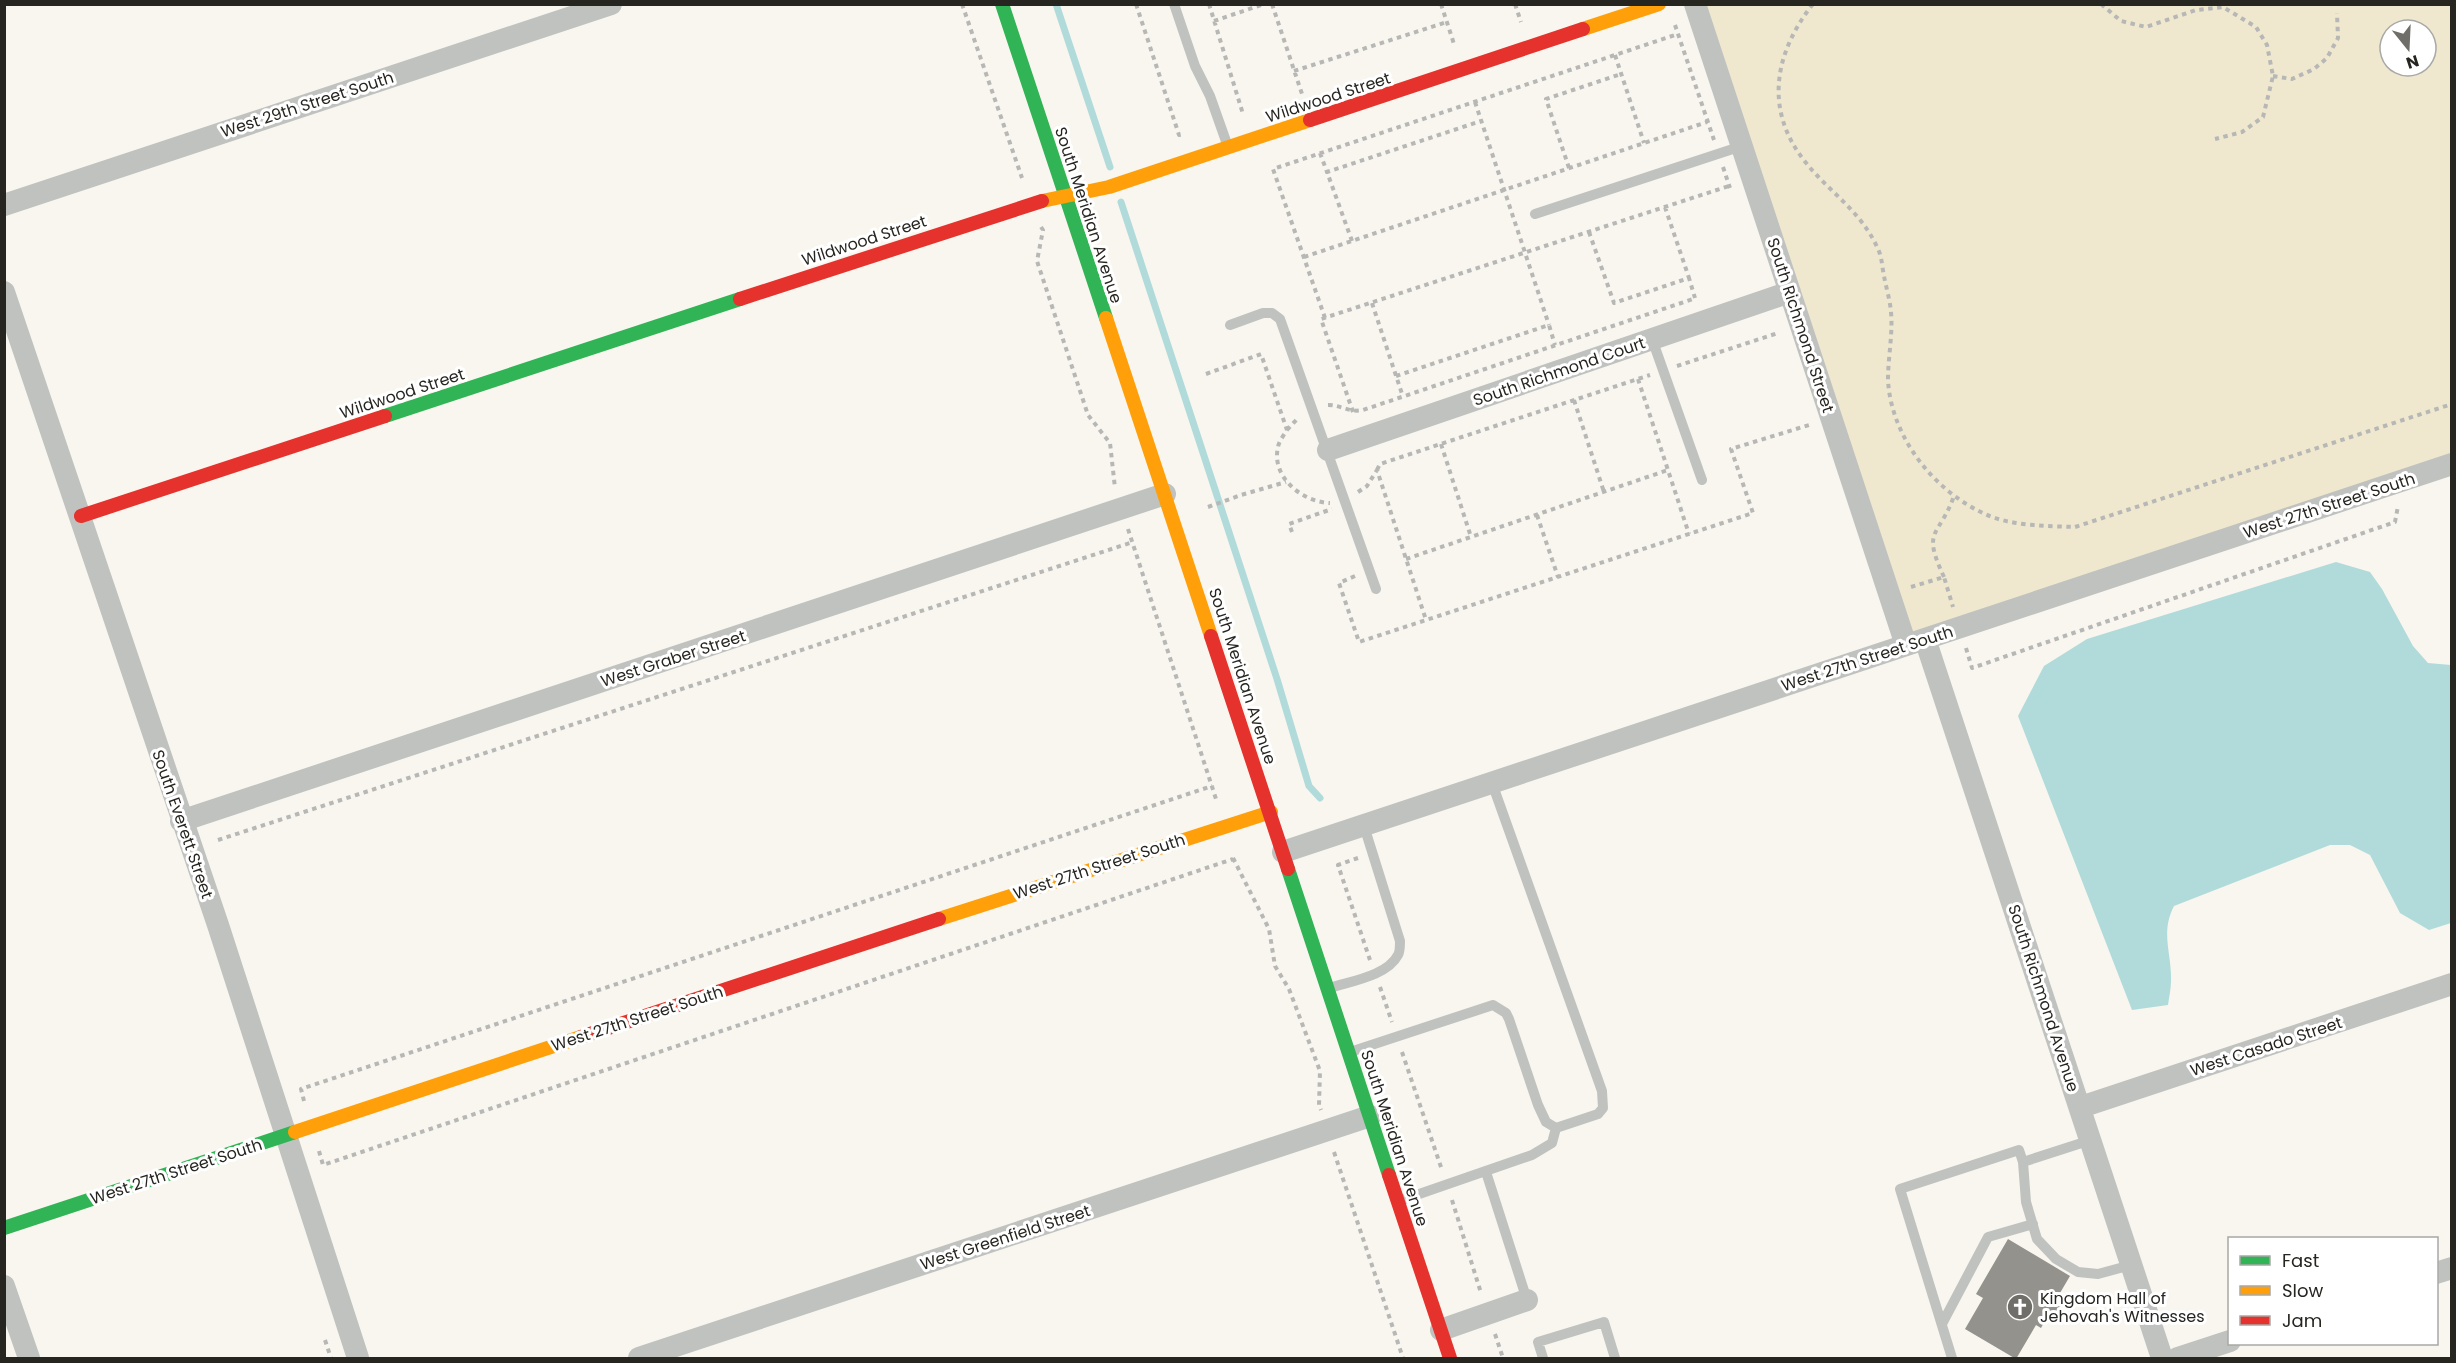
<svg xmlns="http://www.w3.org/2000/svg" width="2456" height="1363" viewBox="0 0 2456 1363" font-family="Poppins,sans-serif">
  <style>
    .green { fill: #efe8cf; fill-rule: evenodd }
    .water { fill: #b0dbda }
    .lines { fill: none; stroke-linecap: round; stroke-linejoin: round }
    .stream { stroke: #b0dbda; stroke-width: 7 }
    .building { fill: #93928d }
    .path { stroke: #b7b8b6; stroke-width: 4; stroke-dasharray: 4.5 4.5; stroke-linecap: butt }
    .lane { stroke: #c0c2c0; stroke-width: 10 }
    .street { stroke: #c0c2c0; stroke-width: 22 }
    .fast { stroke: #30b455; stroke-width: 14 }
    .slow { stroke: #ff9f0a; stroke-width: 14 }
    .jam { stroke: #e5322d; stroke-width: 14 }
    .labels { text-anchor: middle; stroke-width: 6; stroke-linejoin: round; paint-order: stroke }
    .street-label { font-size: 16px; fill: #262520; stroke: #fff }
    .poi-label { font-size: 16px; fill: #262520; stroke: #fff; text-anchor: start }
  </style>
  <rect width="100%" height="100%" fill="#f8f6ee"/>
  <path class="green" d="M 1695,5 L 2451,5 L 2451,463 L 1906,645 ZM 2390,30 L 2426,30 L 2426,66 L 2390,66 Z"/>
  <path class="water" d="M 2336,562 L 2370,572 L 2382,589 L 2413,646 L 2428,663 L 2451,665 L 2451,923 L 2429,930 L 2400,913 L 2370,855 L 2350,845 L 2330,845 L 2174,906 C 2160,933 2172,953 2171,981 C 2171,989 2169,997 2168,1005 L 2132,1010 L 2018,716 L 2044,666 L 2087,639 Z"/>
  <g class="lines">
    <path class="stream" d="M 1056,4 L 1110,167
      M 1121,202 L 1277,679 L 1309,786 L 1320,798"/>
  </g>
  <path class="building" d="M 2008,1239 L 2070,1276 L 2060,1293 L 2068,1298 L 2055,1320 L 2048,1315 L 2041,1328 L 2036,1325 L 2016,1359 L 1965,1329 L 1983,1298 L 1976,1294 Z"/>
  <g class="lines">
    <path class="path" d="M 962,4 L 1022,178
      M 1136,4 L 1179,135 L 1182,134
      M 1209,4 L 1243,114
      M 1272,4 L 1302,94
      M 1441,4 L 1454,44
      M 1515,4 L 1521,22
      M 1813,4 C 1775,52 1764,108 1803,159 C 1828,192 1860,209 1878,249 C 1882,257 1882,267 1884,276 C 1886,287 1890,300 1891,312 C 1893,334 1888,357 1888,380 C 1891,437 1934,491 1985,514 C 2010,526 2047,526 2075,527 L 2452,404
      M 2101,4 L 2121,21 L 2146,27 L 2196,10 L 2223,7 L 2256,27 L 2267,45 L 2273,76 L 2263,117 L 2242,132 L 2215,139
      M 1214,21 L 1264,4
      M 1675,25 L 1714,140
      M 1615,55 L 1644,143
      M 1294,71 L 1447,22
      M 2273,76 L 2292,79 L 2314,69 L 2327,58 L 2338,38 L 2337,13
      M 1475,102 L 1549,325
      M 1320,153 L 1327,172
      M 1723,167 L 1730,188
      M 1569,168 L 1546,99 L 1621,74
      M 1665,207 L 1689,278
      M 1041,227 L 1043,230 L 1037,261 L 1088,415 L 1110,443 L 1115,488
      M 1589,232 L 1614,303 L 1689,278 L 1695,298
      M 1352,241 L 1327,172 L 1481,121
      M 1304,257 L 1707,122
      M 1372,303 L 1403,397
      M 1325,318 L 1273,169 L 1678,34
      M 1677,366 L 1778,333
      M 1206,374 L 1261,354 L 1287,430 C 1284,435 1279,441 1278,447 C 1271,477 1302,502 1330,503
      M 1396,376 L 1549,325 L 1555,345
      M 1638,379 L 1689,534
      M 1574,400 L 1604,492
      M 1328,405 C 1342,405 1349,413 1363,410 L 1693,299
      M 1353,412 L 1321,319 L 1729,186
      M 1287,430 L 1298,418
      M 1441,444 L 1471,537
      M 1377,470 L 1380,464 L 1650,375
      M 1358,492 L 1367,486 L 1377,470 L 1426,620
      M 1208,507 L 1241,495 L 1286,482
      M 1537,515 L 1558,577
      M 1128,529 L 1217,802
      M 1292,532 L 1289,524 L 1332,509
      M 1406,559 L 1668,470
      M 1355,576 L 1339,583 L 1359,642 L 1753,513 L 1731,449 L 1809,425
      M 1944,577 C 1921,528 1939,538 1954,496
      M 1911,587 L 1944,577 L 1953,607
      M 1966,648 L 1972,668 L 2395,522 L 2398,506
      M 218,840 L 1133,542
      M 1233,858 L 1269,929 L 1275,966 L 1289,989 L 1320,1071 L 1319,1105 L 1321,1110
      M 1358,858 L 1338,865 L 1370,960
      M 1380,987 L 1392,1022
      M 1402,1052 L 1442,1170
      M 304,1101 L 301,1089 L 1212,786
      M 319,1151 L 323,1165 L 1233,859
      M 1334,1152 L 1403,1358
      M 1452,1200 L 1481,1293
      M 1495,1334 L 1503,1358
      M 325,1340 L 331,1358"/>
    <path class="lane" d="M 1174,4 L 1195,66 L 1210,96 L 1227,144
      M 1535,214 L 1742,146
      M 1230,325 L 1263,313 L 1272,313 L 1280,319 L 1376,589
      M 1652,339 L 1702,480
      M 1330,988 C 1351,981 1387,976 1398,955 C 1400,952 1400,946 1400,941 L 1364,826
      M 1350,1052 L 1493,1005 L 1506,1013 L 1509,1019 L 1538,1105 L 1546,1122 L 1556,1128 L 1598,1114 L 1603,1108 L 1602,1091 L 1492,783
      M 2023,1162 L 2026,1202 L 2037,1239 L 2056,1259 L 2078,1272 L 2098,1274 L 2131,1265
      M 1486,1172 L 1527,1300
      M 1399,1201 L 1532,1155 L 1552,1143 L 1556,1128
      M 1942,1324 L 1988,1237 L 2033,1224
      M 1543,1358 L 1538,1342 L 1604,1322 L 1615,1358
      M 1952,1358 L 1900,1189 L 2019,1150 L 2023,1162 L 2091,1140"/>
    <path class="street" d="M 1695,4 L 1906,645
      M 4,205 L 611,4
      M 4,292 L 218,925 L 358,1358
      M 1328,450 L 1790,292
      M 1925,639 L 2162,1358
      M 181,821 L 1165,494
      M 1283,852 L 2452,464
      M 2081,1107 L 2452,984
      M 2436,1273 L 2452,1268
      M 4,1286 L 29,1358
      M 1441,1330 L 1527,1300
      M 639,1358 L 1370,1116
      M 2178,1358 L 2230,1341"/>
    <path class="fast" d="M 1002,4 L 1106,318
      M 385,416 L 740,299
      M 1288,869 L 1389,1175
      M 4,1228 L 295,1132"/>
    <path class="slow" d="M 1583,29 L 1659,4
      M 1042,201 L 1109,187 L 1310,120
      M 1106,318 L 1211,636
      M 939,919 L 1271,812
      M 295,1132 L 581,1037"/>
    <path class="jam" d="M 1310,120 L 1583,29
      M 740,299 L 1042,201
      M 81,516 L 385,416
      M 1211,636 L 1288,869
      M 581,1037 L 939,919
      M 1389,1175 L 1450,1358"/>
  </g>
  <defs>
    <g id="church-disc" transform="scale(1.35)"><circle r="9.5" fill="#706e68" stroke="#fff"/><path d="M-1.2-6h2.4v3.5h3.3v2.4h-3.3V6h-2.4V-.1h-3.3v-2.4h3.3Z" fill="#fff"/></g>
  </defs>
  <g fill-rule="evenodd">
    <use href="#church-disc" x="2020" y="1307"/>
  </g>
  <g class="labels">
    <g class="street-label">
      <text transform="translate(1328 97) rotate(-18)" y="6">Wildwood Street</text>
      <text transform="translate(307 104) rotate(-18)" y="6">West 29th Street South</text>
      <text transform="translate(1089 215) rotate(72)" y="6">South Meridian Avenue</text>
      <text transform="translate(864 240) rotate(-18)" y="6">Wildwood Street</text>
      <text transform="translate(1801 325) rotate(72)" y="6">South Richmond Street</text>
      <text transform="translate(1559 371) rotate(-19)" y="6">South Richmond Court</text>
      <text transform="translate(402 393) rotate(-18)" y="6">Wildwood Street</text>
      <text transform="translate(2329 505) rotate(-18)" y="6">West 27th Street South</text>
      <text transform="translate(673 658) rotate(-18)" y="6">West Graber Street</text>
      <text transform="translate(1867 658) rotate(-18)" y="6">West 27th Street South</text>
      <text transform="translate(1243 676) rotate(72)" y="6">South Meridian Avenue</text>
      <text transform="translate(183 824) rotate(71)" y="6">South Everett Street</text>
      <text transform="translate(1099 866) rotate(-18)" y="6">West 27th Street South</text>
      <text transform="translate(2044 998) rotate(72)" y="6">South Richmond Avenue</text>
      <text transform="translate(637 1018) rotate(-18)" y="6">West 27th Street South</text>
      <text transform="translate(2266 1046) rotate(-18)" y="6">West Casado Street</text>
      <text transform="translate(1395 1138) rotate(72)" y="6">South Meridian Avenue</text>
      <text transform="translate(176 1171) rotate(-18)" y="6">West 27th Street South</text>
      <text transform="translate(1005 1237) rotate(-18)" y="6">West Greenfield Street</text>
    </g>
    <g class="poi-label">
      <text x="2040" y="1304">Kingdom Hall of<tspan x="2040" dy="18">Jehovah's Witnesses</tspan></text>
    </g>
  </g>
  <rect width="2456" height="1363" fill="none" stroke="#262520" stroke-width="12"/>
  <rect x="2228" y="1237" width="210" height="108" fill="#ffffff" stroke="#a8a8a6" stroke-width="1.5"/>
  <rect x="2240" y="1256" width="30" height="9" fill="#30b455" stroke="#a8a8a6" stroke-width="1.5"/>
  <text x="2282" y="1267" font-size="18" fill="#262520">Fast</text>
  <rect x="2240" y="1286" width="30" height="9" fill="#ff9f0a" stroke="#a8a8a6" stroke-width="1.5"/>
  <text x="2282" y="1297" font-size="18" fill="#262520">Slow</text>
  <rect x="2240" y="1316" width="30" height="9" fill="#e5322d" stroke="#a8a8a6" stroke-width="1.5"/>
  <text x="2282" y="1327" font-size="18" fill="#262520">Jam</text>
  <g transform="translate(2408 48) rotate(162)"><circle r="28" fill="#ffffff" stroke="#a8a8a6" stroke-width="1.5"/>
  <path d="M0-4.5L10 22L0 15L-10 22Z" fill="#706e68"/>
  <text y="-9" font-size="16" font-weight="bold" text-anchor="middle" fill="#262520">N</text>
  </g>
</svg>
